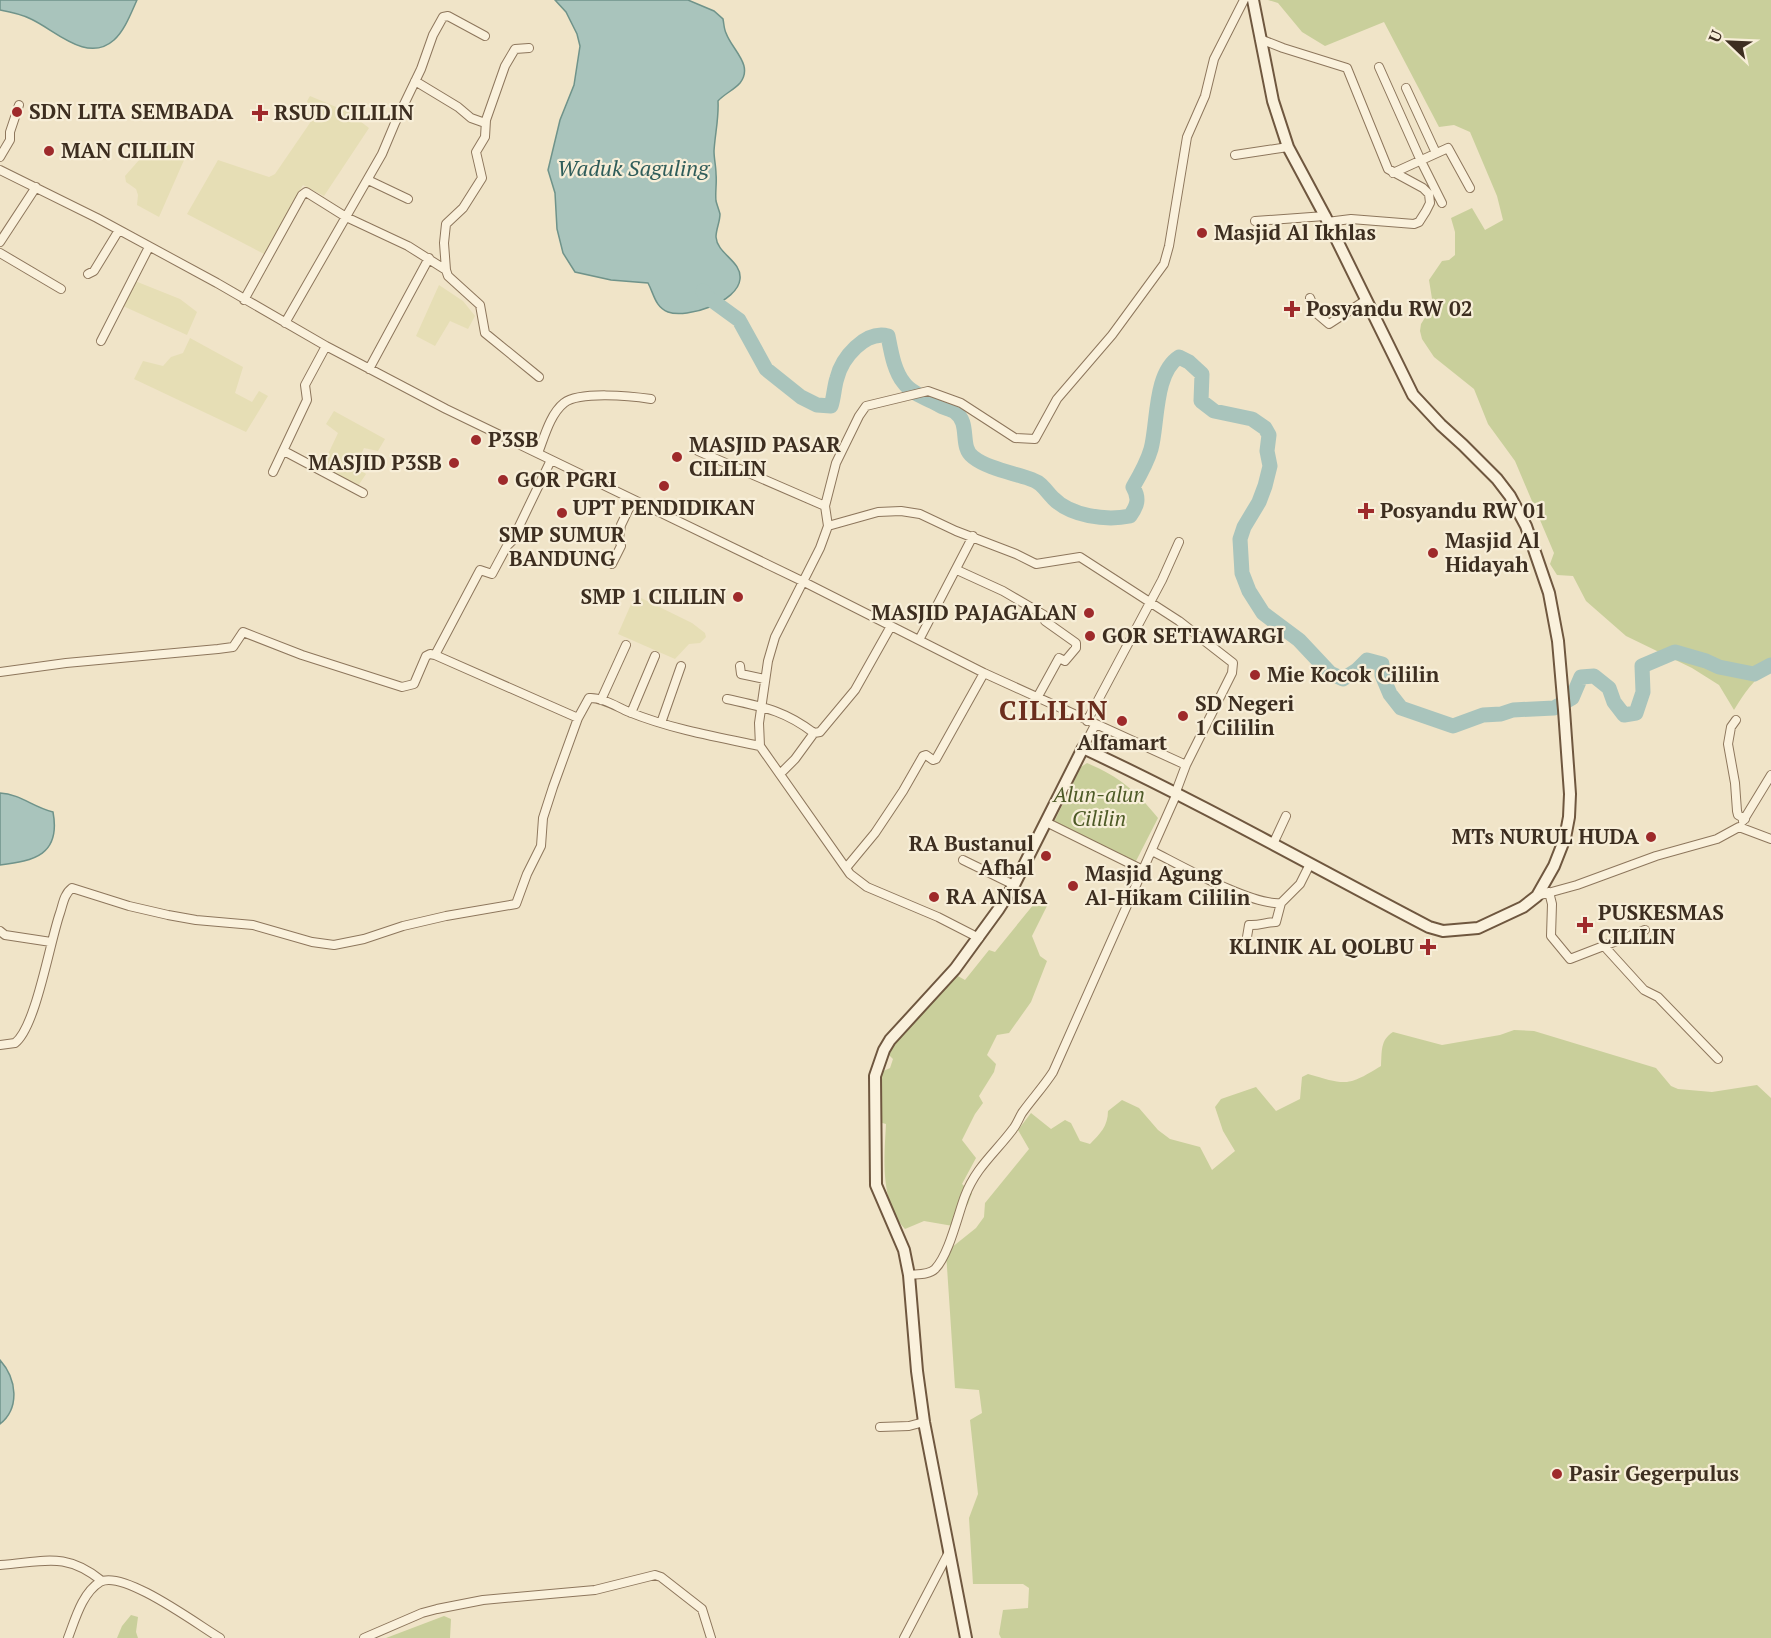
<svg xmlns="http://www.w3.org/2000/svg" width="1771" height="1638" viewBox="0 0 1771 1638" font-family="'PT Serif',serif">
  <style>
    .farmland { fill: #e6deb5 }
    .green { fill: #c9cf9b }
    .water { fill: #a9c4bc; stroke: #6f938a; stroke-width: 1.5 }
    .lines { fill: none; stroke-linecap: round; stroke-linejoin: round }
    .river { stroke: #a9c4bc; stroke-width: 15 }
    .street-casing { stroke: #8d765c; stroke-width: 10 }
    .secondary-casing { stroke: #6f573f; stroke-width: 14 }
    .street { stroke: #faf1dc; stroke-width: 8 }
    .secondary { stroke: #faf1dc; stroke-width: 10 }
    .poi-dot { fill: #9e2a2b; stroke: #f7eed8; stroke-width: 2 }
    .labels { text-anchor: middle; stroke-width: 4.5; stroke-linejoin: round; paint-order: stroke }
    .poi-label { font-size: 21px; font-weight: bold; fill: #3d2e20; stroke: #f7eed8; text-anchor: start }
    .park-label { font-size: 21px; font-style: italic; fill: #4d5a26; stroke: #f7eed8 }
    .water-label { font-size: 22px; font-style: italic; fill: #2f5d5a; stroke: #f7eed8 }
    .district-label { font-size: 27px; font-weight: bold; letter-spacing: 1.5px; fill: #6b2e1e; stroke: #f7eed8 }
  </style>
  <rect width="100%" height="100%" fill="#f0e4c8"/>
  <path class="farmland" d="M 310,96 L 348,112 L 369,128 L 324,196 L 303,185 L 264,254 L 187,214 L 218,160 L 269,177 L 275,174 L 314,117 L 307,101 Z
    M 160,141 L 188,151 L 159,217 L 137,205 L 138,195 L 136,189 L 126,182 L 125,176 L 147,151 Z
    M 135,281 L 180,299 L 197,312 L 187,335 L 123,306 Z
    M 439,285 L 463,301 L 475,316 L 468,329 L 450,321 L 435,346 L 416,336 Z
    M 190,338 L 243,367 L 235,393 L 252,402 L 259,391 L 268,396 L 246,432 L 134,379 L 143,361 L 163,366 L 171,357 L 183,353 Z
    M 334,411 L 385,439 L 378,451 L 364,448 L 356,466 L 366,474 L 358,486 L 322,467 L 338,433 L 326,424 Z
    M 635,595 L 692,623 L 705,633 L 706,637 L 700,643 L 689,644 L 675,659 L 618,634 Z"/>
  <path class="green" d="M 1268,0 L 1771,0 L 1771,668 C 1754,678 1744,694 1734,710 L 1719,685 L 1692,668 L 1626,636 L 1586,601 L 1573,576 L 1557,575 L 1550,564 L 1554,553 L 1515,461 L 1488,424 L 1474,389 L 1434,357 L 1422,339 L 1420,331 L 1421,324 L 1433,305 L 1429,280 L 1442,261 L 1449,260 L 1455,255 L 1455,232 L 1451,218 L 1472,208 L 1485,230 L 1503,220 L 1497,196 L 1470,132 L 1454,125 L 1439,127 L 1384,22 L 1325,46 L 1302,32 L 1278,3 Z
    M 1087,763 C 1120,777 1136,791 1158,818 L 1135,863 L 1054,822 L 1081,767 Z
    M 1038,899 L 1048,904 L 1032,936 L 1040,956 L 1047,961 L 1031,1002 L 1009,1033 L 997,1035 L 987,1055 L 996,1064 L 994,1072 L 979,1096 L 983,1103 L 975,1114 L 962,1140 L 976,1158 L 962,1184 L 972,1193 L 968,1204 L 953,1226 L 924,1221 L 905,1229 C 880,1202 884,1159 886,1124 L 879,1122 L 877,1074 L 890,1068 L 893,1059 L 887,1053 L 897,1038 L 956,975 L 965,980 L 989,950 L 995,952 Z
    M 1514,1030 L 1534,1031 L 1656,1068 L 1671,1086 L 1678,1089 L 1712,1092 L 1757,1085 L 1771,1098 L 1771,1638 L 1001,1638 L 999,1634 L 1003,1610 L 1028,1608 L 1029,1588 L 1023,1584 L 973,1584 L 969,1518 L 978,1494 L 970,1420 L 982,1413 L 979,1390 L 955,1388 L 946,1252 L 976,1228 L 984,1217 L 985,1203 L 1029,1149 L 1018,1130 L 1031,1113 L 1051,1129 L 1065,1120 L 1071,1123 L 1080,1141 L 1090,1144 C 1100,1134 1108,1126 1108,1111 L 1122,1100 L 1139,1108 L 1158,1130 L 1170,1139 L 1200,1147 L 1212,1170 L 1235,1151 L 1223,1131 L 1215,1107 L 1221,1099 L 1256,1087 L 1276,1111 L 1300,1099 L 1302,1077 L 1308,1074 C 1346,1085 1347,1087 1381,1066 C 1382,1052 1380,1040 1393,1032 L 1442,1045 L 1500,1035 Z
    M 131,1615 L 138,1617 L 136,1632 L 138,1638 L 117,1638 L 122,1626 Z
    M 444,1616 L 451,1619 L 450,1638 L 386,1638 Z"/>
  <path class="water" d="M 0,0 L 137,0 C 131,13 125,30 114,40 C 87,64 55,30 31,19 C 21,14 11,12 0,10 Z
    M 555,0 L 688,0 L 714,11 L 723,19 C 724,24 724,29 726,33 C 732,50 754,65 740,83 C 734,90 724,94 718,101 C 719,118 715,134 714,151 C 714,159 716,166 716,174 C 717,183 715,192 716,201 C 717,205 719,210 720,214 C 720,222 716,229 716,237 C 717,254 742,261 740,279 C 738,302 687,319 668,312 C 655,307 654,294 648,283 L 611,280 L 575,272 L 563,253 L 557,229 L 555,193 L 548,170 L 560,120 L 574,85 L 580,46 L 577,34 L 566,12 Z
    M 0,793 C 20,794 33,807 53,812 C 61,855 34,861 0,865 Z
    M 0,1360 C 17,1379 20,1408 0,1424 Z"/>
  <g class="lines">
    <path class="river" d="M 703,291 L 706,296 L 739,320 L 766,369 L 801,397 L 817,405 L 831,406 C 834,397 834,387 837,378 C 842,358 865,330 888,336 C 891,351 894,371 904,383 C 911,393 928,399 939,405 C 944,408 951,409 955,412 C 971,423 959,447 973,457 C 988,469 1015,473 1033,480 C 1042,483 1046,491 1053,498 C 1070,516 1106,521 1130,516 C 1137,506 1140,499 1133,487 C 1140,475 1147,463 1151,449 C 1158,423 1154,373 1179,357 L 1189,362 L 1202,374 L 1201,401 L 1214,411 L 1252,419 L 1265,428 L 1269,435 L 1267,451 L 1270,466 L 1265,486 L 1259,502 L 1244,527 L 1240,539 L 1242,573 L 1249,591 L 1263,613 L 1299,640 L 1330,673 L 1343,679 L 1357,670 L 1367,660 L 1382,664 L 1382,675 L 1390,694 L 1401,708 L 1453,726 L 1483,715 L 1501,714 L 1513,710 L 1554,708 L 1572,698 L 1581,677 L 1594,676 L 1609,688 L 1614,702 L 1624,715 L 1636,713 L 1643,692 L 1642,666 L 1675,652 L 1706,661 L 1719,667 L 1754,674 L 1771,665"/>
    <g class="street-casing">
      <path id="street" d="M 1260,39 L 1283,48 L 1347,68 L 1388,169 L 1423,188 L 1429,194 L 1430,203 L 1426,211 L 1419,222 L 1414,224 L 1351,219 L 1327,222
        M 1379,67 L 1421,161 L 1442,203
        M 415,81 L 458,107 L 471,118 L 485,123
        M 1406,88 L 1436,153
        M 1235,155 L 1288,147
        M 0,157 L 10,140 L 10,132 L 19,105
        M 0,170 L 97,218 L 217,283 L 326,346 L 446,409 L 804,582 L 984,673 L 1186,765 L 1177,789 L 1177,793 L 1053,1072 C 1044,1086 1032,1099 1022,1113 C 1019,1118 1017,1124 1013,1129 C 996,1152 976,1167 965,1196 C 958,1214 949,1255 935,1269 C 929,1275 917,1274 909,1275
        M 1393,173 L 1448,148 L 1470,188
        M 368,180 L 408,199
        M 1255,221 L 1325,216
        M 0,242 L 36,187
        M 0,253 L 61,289
        M 446,270 L 444,243 L 446,224 L 463,208 L 482,178 L 476,152 L 485,137 L 486,120 L 505,66 L 515,49 L 529,48
        M 88,274 L 94,271 L 119,230
        M 1310,298 L 1316,313 L 1329,324 L 1366,300
        M 244,300 L 302,195 L 306,192 L 346,217 L 408,246 L 446,270 L 448,276 L 480,305 L 485,333 L 539,377
        M 285,323 L 382,154 L 395,123 L 421,69 L 433,35 L 443,17 L 448,16 L 485,36
        M 101,341 L 149,247
        M 369,369 L 429,258
        M 284,451 L 363,493
        M 698,451 L 825,506
        M 538,453 C 544,438 550,414 564,403 C 580,391 631,396 651,399
        M 273,472 L 307,400 L 305,385 L 326,346
        M 828,526 L 878,512 L 901,511 L 920,514 L 956,531 L 1016,554 L 1036,564 L 1080,557 L 1179,621 L 1233,663 L 1232,673 L 1186,765
        M 612,564 L 621,546 L 619,538 L 621,525 L 633,500
        M 957,570 L 1003,591 L 1044,615 L 1045,621 L 1076,643 L 1076,648 L 1065,661 L 1059,658 L 1037,698
        M 919,640 L 973,536
        M 435,655 L 480,570 L 492,574 L 507,546 L 512,541 L 551,460
        M 740,666 L 741,674 L 765,679
        M 0,672 L 66,663 L 218,649 L 233,647 L 243,632 L 302,655 L 402,687 L 414,684 L 426,656 L 430,654 L 435,655 L 578,718
        M 727,699 C 763,707 784,710 814,733
        M 601,700 L 626,645
        M 631,713 L 655,656
        M 1736,720 L 1731,727 L 1728,744 L 1735,783 L 1737,811 L 1738,815 L 1745,819
        M 1087,721 L 1162,580 L 1179,542
        M 661,723 L 681,666
        M 1083,748 L 1095,725
        M 780,774 L 795,759 L 814,733 L 820,732 L 855,690 L 891,626
        M 1743,821 L 1771,775
        M 1046,822 L 1143,870
        M 1273,844 L 1286,816
        M 1152,851 C 1180,865 1252,906 1281,903
        M 963,860 L 1014,885
        M 846,868 L 875,833 L 903,791 L 923,756 L 926,755 L 933,760 L 936,759 L 984,673
        M 1549,892 L 1552,904 L 1551,936 L 1570,959 L 1645,930
        M 1537,896 L 1577,885 L 1656,856 L 1717,839 L 1739,827 L 1771,839
        M 0,931 L 5,935 L 51,942
        M 979,938 L 938,917 L 867,887 L 850,874 L 760,746 L 759,723 L 768,661 L 775,637 L 820,548 L 828,526 L 825,506 L 836,463 L 859,416 L 866,406 L 928,391 L 961,403 L 1015,438 L 1035,439 L 1057,399 L 1112,335 L 1164,264 L 1169,246 L 1187,137 L 1205,96 L 1214,59 L 1244,0
        M 1604,946 L 1644,990 L 1658,997 L 1718,1059
        M 1245,949 L 1249,925 C 1259,926 1266,922 1276,922 L 1281,903 L 1300,884 L 1310,864
        M 0,1045 L 15,1043 C 36,1027 50,941 60,913 C 63,904 64,894 72,888 L 129,906 L 168,915 L 196,920 L 253,925 L 312,942 L 334,945 L 364,939 L 403,926 L 446,916 L 516,904 L 527,874 L 541,846 L 543,818 L 553,787 L 578,718 L 589,698 C 602,697 617,707 629,712 C 671,729 716,737 760,746
        M 880,1427 L 909,1426 L 924,1422
        M 0,1565 C 44,1562 65,1551 102,1581
        M 68,1638 C 75,1620 82,1593 100,1582 C 123,1569 198,1625 220,1638
        M 364,1638 L 422,1613 L 437,1609 L 483,1600 L 595,1590 L 655,1575 L 661,1577 L 702,1609 L 711,1638
        M 904,1638 L 949,1552"/>
    </g>
    <g class="secondary-casing">
      <path id="secondary" d="M 966,1638 L 924,1422 L 917,1371 L 909,1275 L 904,1250 L 876,1185 L 875,1076 L 884,1050 L 890,1040 L 955,969 L 998,910 L 1014,885 L 1083,748 C 1201,803 1314,867 1429,927 L 1443,931 L 1478,928 L 1523,907 L 1537,896 L 1554,866 L 1565,838 L 1569,817 L 1570,794 L 1564,710 L 1558,641 L 1549,593 L 1526,526 L 1510,496 L 1497,479 L 1463,445 L 1441,425 L 1413,395 L 1325,216 L 1288,147 L 1273,101 L 1253,0"/>
    </g>
    <use href="#street" class="street"/>
    <use href="#secondary" class="secondary"/>
  </g>
  <g class="poi-dot">
    <circle cx="17" cy="112" r="6"/>
    <path d="M257 104h6v6h6v6h-6v6h-6v-6h-6v-6h6z"/>
    <circle cx="49" cy="151" r="6"/>
    <circle cx="1202" cy="233" r="6"/>
    <path d="M1289 300h6v6h6v6h-6v6h-6v-6h-6v-6h6z"/>
    <circle cx="476" cy="440" r="6"/>
    <circle cx="677" cy="457" r="6"/>
    <circle cx="454" cy="463" r="6"/>
    <circle cx="503" cy="480" r="6"/>
    <circle cx="664" cy="486" r="6"/>
    <path d="M1363 502h6v6h6v6h-6v6h-6v-6h-6v-6h6z"/>
    <circle cx="562" cy="513" r="6"/>
    <circle cx="1433" cy="553" r="6"/>
    <circle cx="738" cy="597" r="6"/>
    <circle cx="1089" cy="613" r="6"/>
    <circle cx="1090" cy="636" r="6"/>
    <circle cx="1255" cy="675" r="6"/>
    <circle cx="1183" cy="716" r="6"/>
    <circle cx="1122" cy="721" r="6"/>
    <circle cx="1651" cy="837" r="6"/>
    <circle cx="1046" cy="856" r="6"/>
    <circle cx="1073" cy="886" r="6"/>
    <circle cx="934" cy="897" r="6"/>
    <path d="M1582 916h6v6h6v6h-6v6h-6v-6h-6v-6h6z"/>
    <path d="M1425 938h6v6h6v6h-6v6h-6v-6h-6v-6h6z"/>
    <circle cx="1557" cy="1474" r="6"/>
  </g>
  <g class="labels">
    <g class="poi-label">
      <text x="29" y="119">SDN LITA SEMBADA</text>
      <text x="274" y="120">RSUD CILILIN</text>
      <text x="61" y="158">MAN CILILIN</text>
      <text x="1214" y="240">Masjid Al Ikhlas</text>
      <text x="1306" y="316">Posyandu RW 02</text>
      <text x="488" y="447">P3SB</text>
      <text x="689" y="452">MASJID PASAR<tspan x="689" dy="24">CILILIN</tspan></text>
      <text x="442" y="470" text-anchor="end">MASJID P3SB</text>
      <text x="515" y="487">GOR PGRI</text>
      <text x="664" y="515" text-anchor="middle">UPT PENDIDIKAN</text>
      <text x="1380" y="518">Posyandu RW 01</text>
      <text x="562" y="542" text-anchor="middle">SMP SUMUR<tspan x="562" dy="24">BANDUNG</tspan></text>
      <text x="1445" y="548">Masjid Al<tspan x="1445" dy="24">Hidayah</tspan></text>
      <text x="726" y="604" text-anchor="end">SMP 1 CILILIN</text>
      <text x="1077" y="620" text-anchor="end">MASJID PAJAGALAN</text>
      <text x="1102" y="643">GOR SETIAWARGI</text>
      <text x="1267" y="682">Mie Kocok Cililin</text>
      <text x="1195" y="711">SD Negeri<tspan x="1195" dy="24">1 Cililin</tspan></text>
      <text x="1122" y="750" text-anchor="middle">Alfamart</text>
      <text x="1639" y="844" text-anchor="end">MTs NURUL HUDA</text>
      <text x="1034" y="851" text-anchor="end">RA Bustanul<tspan x="1034" dy="24">Afhal</tspan></text>
      <text x="1085" y="881">Masjid Agung<tspan x="1085" dy="24">Al-Hikam Cililin</tspan></text>
      <text x="946" y="904">RA ANISA</text>
      <text x="1598" y="920">PUSKESMAS<tspan x="1598" dy="24">CILILIN</tspan></text>
      <text x="1414" y="954" text-anchor="end">KLINIK AL QOLBU</text>
      <text x="1569" y="1481">Pasir Gegerpulus</text>
    </g>
    <g class="park-label">
      <text x="1099" y="802">Alun-alun<tspan x="1099" dy="24">Cililin</tspan></text>
    </g>
    <g class="water-label">
      <text x="633" y="176">Waduk Saguling</text>
    </g>
    <g class="district-label">
      <text x="1054" y="720">CILILIN</text>
    </g>
  </g>
  <g transform="translate(1729 42) rotate(293)" stroke="#f7eed8" stroke-width="4.5" paint-order="stroke">
  <path d="M0-4.5L10 22L0 15L-10 22Z" fill="#3d2e20"/>
  <text y="-9" font-size="16" font-weight="bold" text-anchor="middle" fill="#3d2e20">U</text>
  </g>
</svg>
